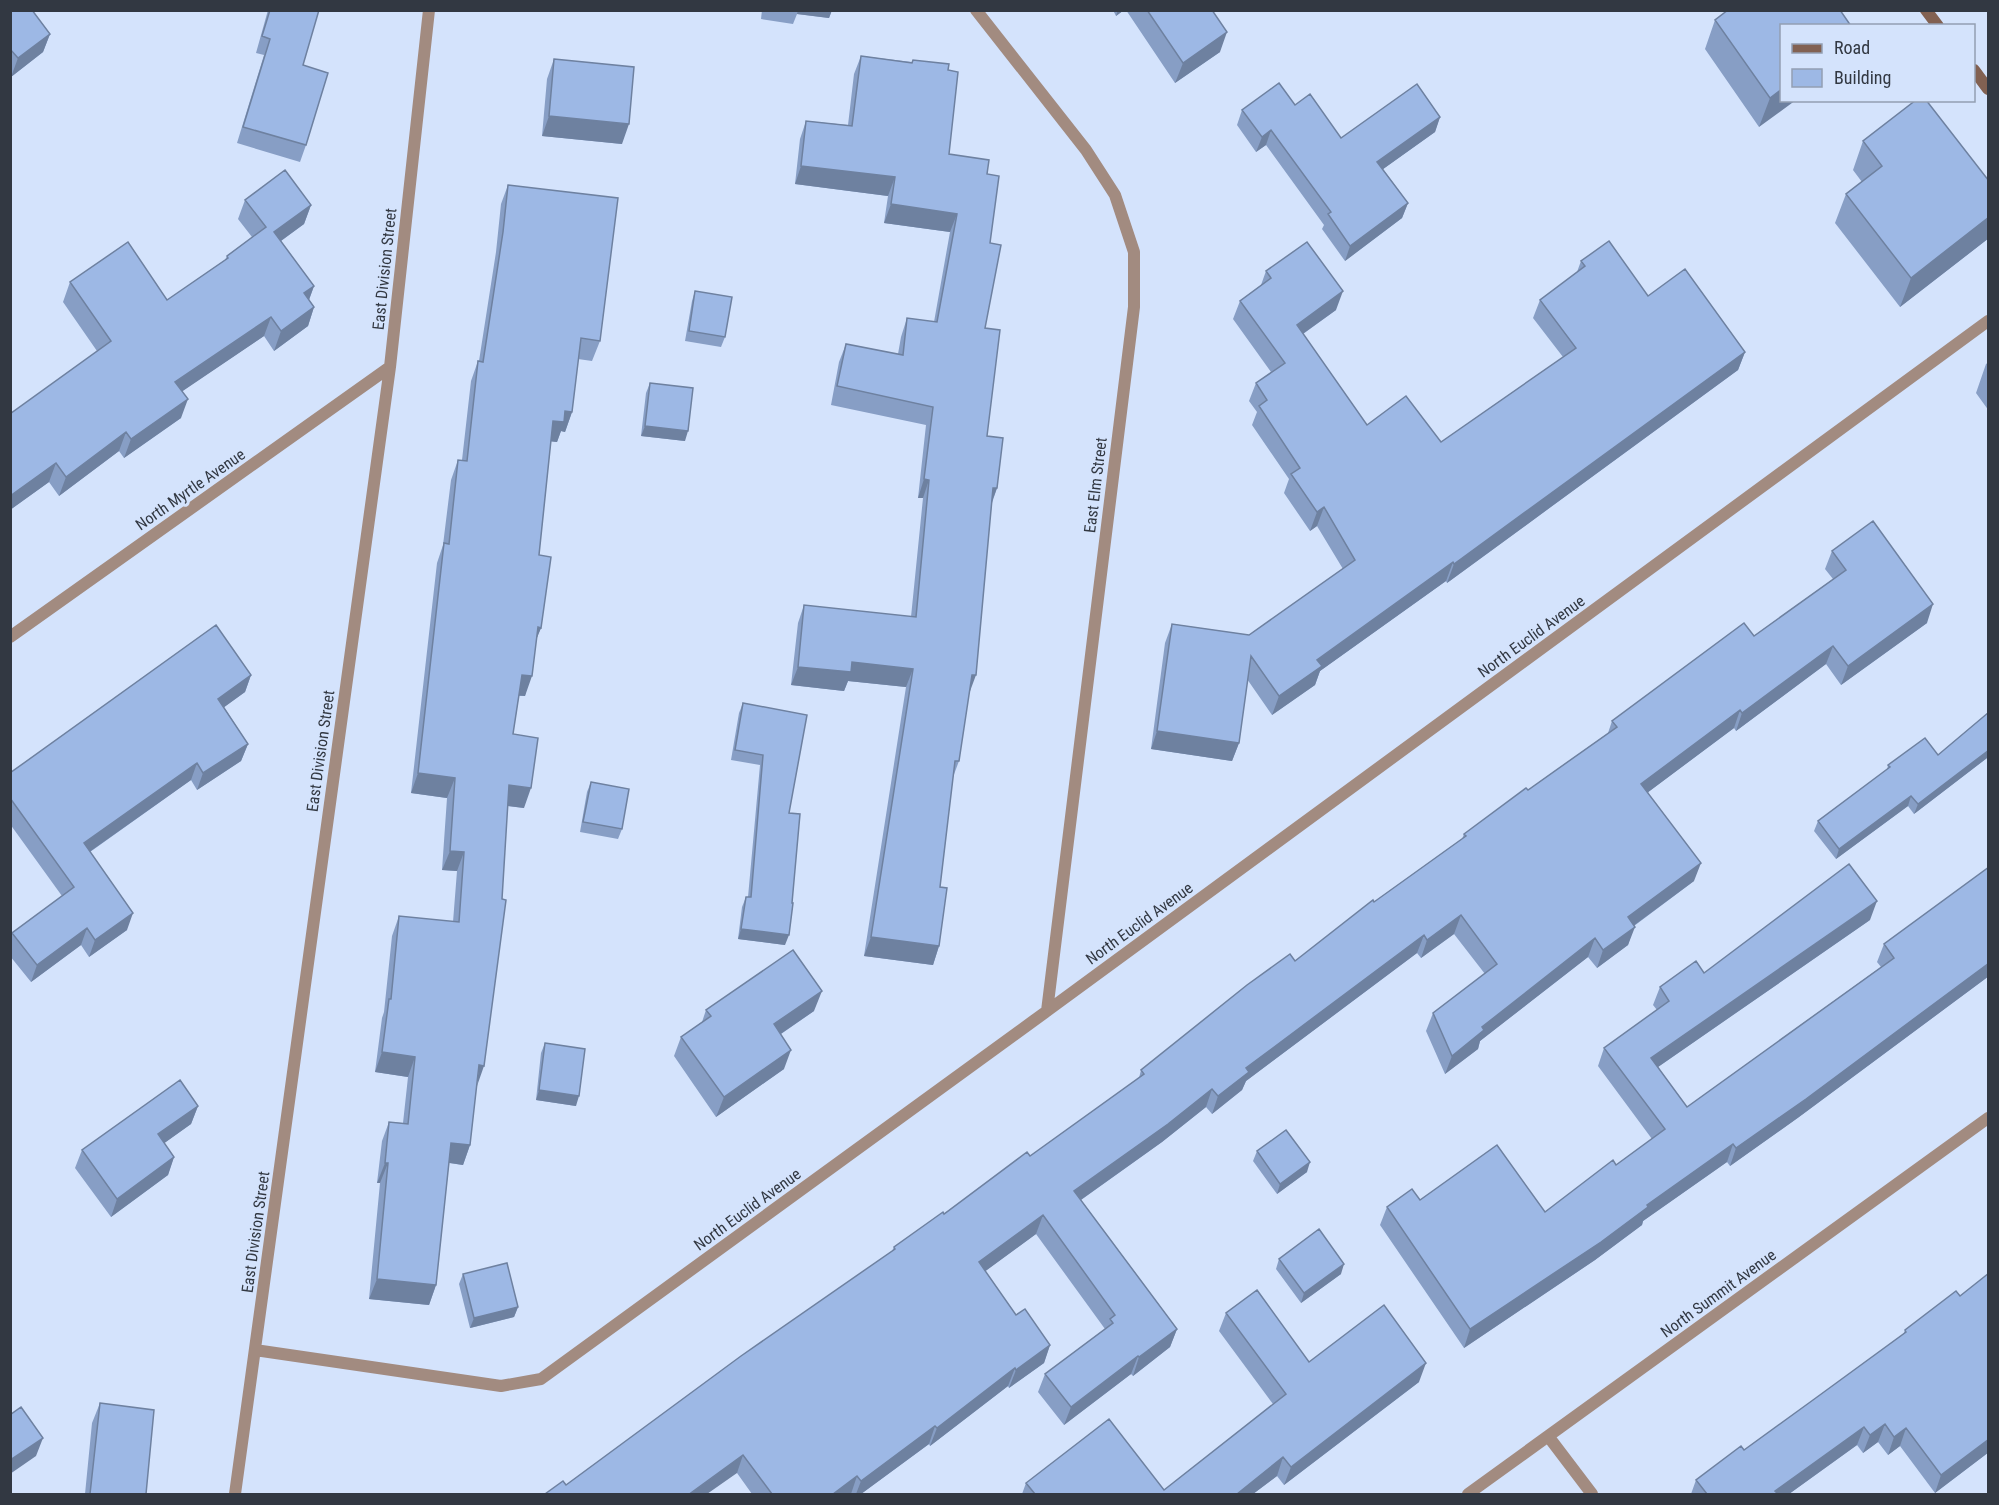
<svg xmlns="http://www.w3.org/2000/svg" width="1999" height="1505" viewBox="0 0 1999 1505" font-family="'Roboto Condensed',sans-serif">
  <style>
    .lines { fill: none; stroke-linecap: round; stroke-linejoin: round }
    .minor { stroke: #a28b80; stroke-width: 12 }
    .secondary { stroke: #826152; stroke-width: 12 }
    .wall { fill: #879ec5 }
    .shaded-wall { fill: #6e81a0 }
    .building { fill: #9db8e5; stroke: #6e81a0; stroke-width: 1.5 }
    .labels { text-anchor: middle; stroke-width: 6; stroke-linejoin: round; paint-order: stroke }
    .street-label { font-size: 16px; fill: #323842; stroke: #d4e3fc }
  </style>
  <rect width="100%" height="100%" fill="#d4e3fc"/>
  <g class="lines">
    <path class="minor" d="M 976,10 L 1086,150 L 1115,195 L 1134,252 L 1134,307 L 1047,1011
      M 10,637 L 390,367
      M 255,1350 L 501,1386 L 541,1379 L 1047,1011 L 1988,321
      M 1548,1436 L 1592,1494
      M 235,1494 L 390,367 L 429,10
      M 1468,1494 L 1988,1118"/>
    <path class="secondary" d="M 1926,10 L 1938,26
      M 1974,70 L 1988,89"/>
  </g>
  <path class="wall" d="M 10,10 L 50,34 L 43,52 L 11,77 Z
    M 268,10 L 319,10 L 303,65 L 306,145 L 300,162 L 237,143 L 264,55 L 256,53 Z
    M 762,10 L 832,10 L 829,18 L 797,14 L 793,24 L 761,19 Z
    M 1113,10 L 1124,10 L 1116,16 Z
    M 1126,10 L 1212,10 L 1220,52 L 1175,83 Z
    M 1715,20 L 1782,100 L 1759,127 L 1705,49 Z
    M 861,56 L 912,62 L 913,60 L 948,70 L 949,154 L 987,174 L 990,243 L 985,328 L 987,436 L 997,488 L 992,503 L 969,693 L 959,761 L 953,777 L 940,887 L 939,946 L 933,965 L 864,956 L 906,687 L 848,681 L 844,691 L 791,685 L 798,623 L 804,605 L 911,617 L 923,498 L 918,498 L 926,425 L 831,405 L 839,362 L 846,344 L 898,354 L 901,337 L 907,318 L 934,322 L 950,232 L 884,223 L 888,196 L 795,184 L 800,139 L 806,121 L 848,125 L 854,74 Z
    M 554,59 L 622,144 L 542,136 L 547,79 Z
    M 1295,105 L 1341,138 L 1440,117 L 1435,132 L 1383,169 L 1408,203 L 1402,218 L 1345,261 L 1322,229 L 1324,225 L 1266,145 L 1256,152 L 1237,125 L 1242,110 Z
    M 1863,141 L 1989,181 L 1989,238 L 1900,307 L 1835,223 L 1846,194 L 1862,182 L 1853,170 Z
    M 508,185 L 600,341 L 592,361 L 578,359 L 572,412 L 565,432 L 561,431 L 557,442 L 551,441 L 539,555 L 541,628 L 536,640 L 525,696 L 519,696 L 513,734 L 524,808 L 507,806 L 470,1145 L 463,1165 L 449,1163 L 436,1285 L 429,1305 L 369,1299 L 380,1183 L 377,1183 L 382,1141 L 389,1122 L 403,1123 L 408,1077 L 375,1072 L 382,1018 L 384,1012 L 392,936 L 399,916 L 453,922 L 457,871 L 442,870 L 447,798 L 411,793 L 437,563 L 443,545 L 451,480 L 458,460 L 462,460 L 471,381 L 478,361 L 479,361 L 496,252 L 501,204 Z
    M 245,200 L 311,205 L 304,224 L 281,241 L 314,286 L 309,300 L 314,307 L 308,326 L 274,351 L 264,336 L 182,391 L 181,418 L 124,458 L 119,451 L 59,496 L 49,482 L 10,510 L 97,351 L 63,302 L 70,282 L 167,300 L 225,260 L 227,256 L 252,237 L 238,219 Z
    M 1581,261 L 1648,296 L 1745,352 L 1738,370 L 1447,583 L 1446,581 L 1320,671 L 1315,685 L 1272,715 L 1247,679 L 1239,743 L 1232,761 L 1151,749 L 1165,643 L 1172,624 L 1249,635 L 1343,569 L 1317,526 L 1310,531 L 1284,493 L 1289,479 L 1252,425 L 1257,412 L 1249,401 L 1256,383 L 1271,372 L 1233,319 L 1240,301 L 1261,285 L 1266,271 L 1336,310 L 1303,334 L 1367,425 L 1441,442 L 1563,357 L 1533,318 L 1540,300 L 1577,272 Z
    M 695,291 L 725,337 L 721,347 L 685,341 L 692,301 Z
    M 1989,362 L 1989,411 L 1976,393 L 1986,364 Z
    M 650,383 L 685,441 L 641,436 L 646,393 Z
    M 1832,551 L 1927,623 L 1841,685 L 1826,664 L 1736,731 L 1734,728 L 1648,792 L 1694,881 L 1634,926 L 1628,945 L 1597,968 L 1588,957 L 1480,1041 L 1478,1049 L 1445,1074 L 1426,1031 L 1433,1013 L 1485,974 L 1454,934 L 1421,958 L 1417,953 L 1246,1081 L 1242,1090 L 1212,1114 L 1206,1107 L 1162,1142 L 1081,1200 L 1177,1329 L 1170,1347 L 1133,1376 L 1131,1374 L 1064,1425 L 1038,1392 L 1045,1374 L 1105,1329 L 1036,1234 L 985,1271 L 1016,1315 L 1050,1345 L 1044,1363 L 1009,1388 L 1008,1386 L 930,1446 L 929,1444 L 861,1494 L 752,1494 L 737,1473 L 566,1485 L 892,1251 L 894,1247 L 1030,1156 L 1139,1078 L 1141,1070 L 1295,961 L 1374,902 L 1462,839 L 1464,834 L 1528,790 L 1608,733 L 1612,721 L 1754,636 L 1833,579 L 1825,569 Z
    M 251,675 L 245,692 L 224,707 L 248,744 L 241,761 L 197,790 L 191,780 L 90,852 L 127,930 L 89,957 L 81,945 L 31,982 L 10,956 L 10,938 L 12,933 L 62,896 L 10,824 L 10,773 Z
    M 743,703 L 789,813 L 785,945 L 738,939 L 742,907 L 746,897 L 748,897 L 760,765 L 731,760 L 739,713 Z
    M 1989,712 L 1989,760 L 1987,758 L 1914,814 L 1908,806 L 1836,859 L 1814,831 L 1818,821 L 1887,770 L 1888,765 L 1938,755 Z
    M 591,782 L 622,829 L 618,839 L 580,832 L 587,792 Z
    M 1989,867 L 1989,976 L 1799,1117 L 1730,1166 L 1727,1162 L 1643,1221 L 1642,1225 L 1595,1260 L 1464,1348 L 1380,1225 L 1387,1207 L 1420,1200 L 1545,1212 L 1616,1165 L 1652,1139 L 1598,1066 L 1604,1048 L 1657,1010 L 1653,1005 L 1660,987 L 1870,920 L 1658,1067 L 1687,1107 L 1881,967 L 1877,962 L 1884,944 Z
    M 706,1010 L 814,1011 L 781,1034 L 784,1069 L 716,1117 L 674,1056 L 681,1037 L 702,1022 Z
    M 545,1043 L 576,1106 L 536,1100 L 541,1053 Z
    M 198,1106 L 191,1124 L 164,1143 L 174,1157 L 168,1175 L 111,1217 L 75,1168 L 82,1150 Z
    M 1257,1151 L 1307,1172 L 1277,1194 L 1253,1161 Z
    M 1279,1259 L 1341,1274 L 1301,1303 L 1276,1269 Z
    M 1989,1273 L 1989,1452 L 1935,1493 L 1900,1446 L 1888,1455 L 1878,1442 L 1863,1453 L 1857,1445 L 1789,1494 L 1691,1494 L 1696,1480 L 1744,1450 L 1903,1335 L 1905,1330 L 1960,1296 Z
    M 463,1274 L 518,1307 L 514,1317 L 470,1328 L 459,1284 Z
    M 1226,1313 L 1309,1362 L 1419,1382 L 1284,1485 L 1277,1476 L 1253,1494 L 1022,1494 L 1026,1483 L 1164,1490 L 1273,1404 L 1219,1331 Z
    M 100,1403 L 146,1494 L 85,1494 L 92,1423 Z"/>
  <path class="shaded-wall" d="M 798,10 L 832,10 L 829,18 L 797,14 Z
    M 1118,10 L 1124,10 L 1116,16 Z
    M 1227,32 L 1220,52 L 1175,83 L 1183,63 Z
    M 50,34 L 43,52 L 11,77 L 18,58 Z
    M 1782,89 L 1782,100 L 1796,100 L 1759,127 L 1770,98 Z
    M 549,116 L 629,124 L 622,144 L 542,136 Z
    M 1440,117 L 1435,132 L 1372,177 L 1377,162 Z
    M 1271,130 L 1266,145 L 1256,152 L 1262,137 Z
    M 801,166 L 895,177 L 888,196 L 795,184 Z
    M 1408,203 L 1402,218 L 1345,261 L 1350,246 Z
    M 891,204 L 957,214 L 950,232 L 884,223 Z
    M 311,205 L 304,224 L 267,251 L 274,232 Z
    M 1989,217 L 1989,238 L 1900,307 L 1911,278 Z
    M 314,286 L 307,305 L 304,293 Z
    M 1343,291 L 1336,310 L 1290,343 L 1297,325 Z
    M 314,307 L 308,326 L 274,351 L 281,331 Z
    M 271,317 L 264,336 L 168,401 L 175,382 Z
    M 1745,352 L 1738,370 L 1447,583 L 1454,564 Z
    M 188,399 L 181,418 L 124,458 L 131,439 Z
    M 565,411 L 572,412 L 565,432 L 561,431 L 557,442 L 546,441 L 553,421 Z
    M 645,426 L 688,431 L 685,441 L 641,436 Z
    M 126,432 L 119,451 L 59,496 L 66,477 Z
    M 56,463 L 49,482 L 10,510 L 10,496 Z
    M 924,479 L 929,480 L 923,498 L 918,498 Z
    M 993,488 L 997,488 L 990,507 Z
    M 1324,507 L 1317,526 L 1310,531 L 1317,512 Z
    M 1453,562 L 1446,581 L 1320,671 L 1315,685 L 1272,715 L 1279,696 L 1317,660 Z
    M 1933,604 L 1927,623 L 1841,685 L 1848,666 Z
    M 538,627 L 541,628 L 533,647 Z
    M 1833,646 L 1826,664 L 1736,731 L 1742,713 Z
    M 852,662 L 913,669 L 906,687 L 848,681 L 844,691 L 791,685 L 798,667 Z
    M 251,675 L 245,692 L 212,716 L 218,699 Z
    M 522,675 L 532,676 L 525,696 L 515,695 Z
    M 972,675 L 976,675 L 969,694 Z
    M 1740,710 L 1734,728 L 1635,802 L 1641,784 Z
    M 1157,731 L 1239,743 L 1232,761 L 1151,749 Z
    M 248,744 L 241,761 L 197,790 L 203,773 Z
    M 1989,750 L 1987,758 L 1914,814 L 1918,804 Z
    M 197,763 L 191,780 L 78,860 L 84,843 Z
    M 418,773 L 455,778 L 447,798 L 411,793 Z
    M 509,785 L 531,788 L 524,808 L 501,805 Z
    M 1911,796 L 1908,806 L 1836,859 L 1839,849 Z
    M 450,851 L 464,852 L 457,871 L 442,870 Z
    M 1701,863 L 1694,881 L 1621,935 L 1628,917 Z
    M 1877,901 L 1870,920 L 1645,1076 L 1651,1058 Z
    M 133,913 L 127,930 L 89,957 L 95,940 Z
    M 1461,915 L 1454,934 L 1421,958 L 1427,940 Z
    M 1635,927 L 1628,945 L 1597,968 L 1603,950 Z
    M 87,928 L 81,945 L 31,982 L 37,965 Z
    M 741,929 L 789,935 L 785,945 L 738,939 Z
    M 1424,935 L 1417,953 L 1246,1081 L 1242,1090 L 1212,1114 L 1218,1096 L 1246,1068 Z
    M 871,937 L 939,946 L 933,965 L 864,956 Z
    M 1595,938 L 1588,957 L 1480,1041 L 1478,1049 L 1445,1074 L 1452,1056 L 1482,1027 Z
    M 1989,963 L 1989,976 L 1799,1117 L 1730,1166 L 1736,1148 Z
    M 822,991 L 814,1011 L 766,1044 L 774,1024 Z
    M 791,1050 L 784,1069 L 716,1117 L 724,1097 Z
    M 382,1052 L 415,1057 L 408,1077 L 375,1072 Z
    M 479,1065 L 484,1066 L 477,1086 Z
    M 1212,1089 L 1206,1107 L 1162,1142 L 1068,1209 L 1074,1191 Z
    M 539,1090 L 579,1096 L 576,1106 L 536,1100 Z
    M 198,1106 L 191,1124 L 152,1152 L 158,1134 Z
    M 451,1143 L 470,1145 L 463,1165 L 444,1162 Z
    M 1733,1144 L 1727,1162 L 1643,1221 L 1642,1225 L 1595,1260 L 1464,1348 L 1470,1329 Z
    M 174,1157 L 168,1175 L 111,1217 L 117,1199 Z
    M 1310,1162 L 1307,1172 L 1277,1194 L 1280,1184 Z
    M 385,1163 L 388,1163 L 380,1183 L 377,1183 Z
    M 1043,1215 L 1036,1234 L 972,1281 L 979,1262 Z
    M 1344,1264 L 1341,1274 L 1301,1303 L 1304,1293 Z
    M 377,1279 L 436,1285 L 429,1305 L 369,1299 Z
    M 518,1307 L 514,1317 L 470,1328 L 474,1318 Z
    M 1177,1329 L 1170,1347 L 1133,1376 L 1139,1357 Z
    M 1050,1345 L 1044,1363 L 1009,1388 L 1016,1370 Z
    M 1138,1356 L 1131,1374 L 1064,1425 L 1071,1407 Z
    M 1426,1363 L 1419,1382 L 1284,1485 L 1291,1467 Z
    M 1015,1368 L 1008,1386 L 930,1446 L 937,1428 Z
    M 1885,1424 L 1878,1442 L 1863,1453 L 1870,1435 Z
    M 935,1426 L 929,1444 L 861,1494 L 856,1494 L 861,1481 Z
    M 1864,1427 L 1857,1445 L 1789,1494 L 1774,1494 L 1775,1491 Z
    M 1906,1428 L 1900,1446 L 1888,1455 L 1894,1437 Z
    M 43,1438 L 36,1456 L 10,1474 L 10,1460 Z
    M 1989,1439 L 1989,1452 L 1935,1493 L 1941,1475 Z
    M 743,1455 L 737,1473 L 707,1494 L 691,1494 L 691,1493 Z
    M 1283,1457 L 1277,1476 L 1253,1494 L 1237,1494 Z
    M 857,1476 L 851,1494 L 833,1494 Z"/>
  <path class="building" d="M 10,10 L 32,10 L 50,34 L 18,58 L 10,49 Z
    M 270,10 L 319,10 L 303,65 L 328,73 L 306,145 L 243,127 L 270,39 L 262,36 Z
    M 1147,10 L 1212,10 L 1227,32 L 1183,63 Z
    M 1728,10 L 1840,10 L 1851,26 L 1782,26 L 1782,89 L 1770,98 L 1715,20 Z
    M 861,56 L 912,63 L 913,60 L 949,64 L 948,70 L 958,72 L 949,154 L 989,160 L 987,174 L 999,176 L 990,243 L 1001,245 L 985,328 L 1000,330 L 987,436 L 1003,438 L 997,488 L 993,488 L 976,675 L 972,675 L 959,761 L 955,761 L 940,887 L 947,888 L 939,946 L 871,937 L 913,669 L 852,662 L 851,672 L 798,667 L 804,605 L 916,617 L 929,480 L 924,479 L 933,407 L 837,386 L 846,344 L 903,355 L 907,318 L 937,322 L 957,214 L 891,204 L 895,177 L 801,166 L 806,121 L 852,126 Z
    M 554,59 L 634,67 L 629,124 L 549,116 Z
    M 1279,83 L 1295,105 L 1310,94 L 1341,138 L 1417,84 L 1440,117 L 1377,162 L 1408,203 L 1350,246 L 1328,214 L 1331,212 L 1271,130 L 1262,137 L 1242,110 Z
    M 1916,100 L 1926,100 L 1989,181 L 1989,217 L 1911,278 L 1846,194 L 1882,166 L 1863,141 Z
    M 285,170 L 311,205 L 274,232 L 314,286 L 304,293 L 314,307 L 281,331 L 271,317 L 175,382 L 188,399 L 131,439 L 126,432 L 66,477 L 56,463 L 10,496 L 10,414 L 111,341 L 70,282 L 128,242 L 167,300 L 228,258 L 227,256 L 266,227 L 245,200 Z
    M 508,185 L 618,198 L 600,341 L 581,338 L 572,412 L 565,411 L 564,422 L 553,421 L 539,555 L 551,557 L 541,628 L 538,627 L 532,676 L 522,675 L 513,734 L 538,738 L 531,788 L 509,785 L 502,899 L 506,900 L 484,1066 L 479,1065 L 470,1145 L 451,1143 L 436,1285 L 377,1279 L 388,1163 L 385,1163 L 389,1122 L 408,1124 L 415,1057 L 382,1052 L 389,999 L 391,999 L 399,916 L 459,922 L 464,852 L 450,851 L 455,778 L 418,773 L 444,543 L 449,544 L 458,460 L 467,461 L 478,361 L 483,362 L 503,232 Z
    M 1609,241 L 1648,296 L 1685,269 L 1745,352 L 1454,564 L 1453,562 L 1317,660 L 1322,666 L 1279,696 L 1251,656 L 1239,743 L 1157,731 L 1172,624 L 1249,635 L 1355,560 L 1324,507 L 1317,512 L 1291,474 L 1300,468 L 1259,406 L 1267,400 L 1256,383 L 1285,363 L 1240,301 L 1271,278 L 1266,271 L 1307,242 L 1343,291 L 1297,325 L 1367,425 L 1406,396 L 1441,442 L 1576,348 L 1540,300 L 1585,266 L 1581,261 Z
    M 695,291 L 732,297 L 725,337 L 689,331 Z
    M 650,383 L 693,388 L 688,431 L 645,426 Z
    M 1873,521 L 1933,604 L 1848,666 L 1833,646 L 1742,713 L 1740,710 L 1641,784 L 1701,863 L 1628,917 L 1635,927 L 1603,950 L 1595,938 L 1482,1027 L 1484,1030 L 1452,1056 L 1433,1013 L 1497,964 L 1461,915 L 1427,940 L 1424,935 L 1246,1068 L 1249,1072 L 1218,1096 L 1212,1089 L 1168,1124 L 1074,1191 L 1177,1329 L 1139,1357 L 1138,1356 L 1071,1407 L 1045,1374 L 1113,1323 L 1110,1319 L 1115,1315 L 1043,1215 L 979,1262 L 1016,1315 L 1025,1309 L 1050,1345 L 1016,1370 L 1015,1368 L 937,1428 L 935,1426 L 861,1481 L 857,1476 L 833,1494 L 772,1494 L 743,1455 L 691,1493 L 693,1494 L 545,1494 L 563,1481 L 566,1485 L 741,1356 L 895,1249 L 894,1247 L 943,1212 L 944,1214 L 1027,1152 L 1030,1156 L 1144,1074 L 1141,1070 L 1247,985 L 1290,954 L 1295,961 L 1373,900 L 1374,902 L 1466,836 L 1464,834 L 1526,788 L 1528,790 L 1617,727 L 1612,721 L 1744,623 L 1754,636 L 1846,570 L 1832,551 Z
    M 216,625 L 251,675 L 218,699 L 248,744 L 203,773 L 197,763 L 84,843 L 133,913 L 95,940 L 87,928 L 37,965 L 12,933 L 74,887 L 10,798 L 10,773 Z
    M 743,703 L 807,715 L 789,813 L 800,814 L 792,903 L 793,903 L 789,935 L 741,929 L 746,897 L 751,897 L 763,755 L 735,750 Z
    M 1989,712 L 1989,750 L 1918,804 L 1911,796 L 1839,849 L 1818,821 L 1890,767 L 1888,765 L 1925,738 L 1938,755 Z
    M 591,782 L 629,789 L 622,829 L 583,822 Z
    M 1849,864 L 1877,901 L 1651,1058 L 1687,1107 L 1894,958 L 1884,944 L 1989,867 L 1989,963 L 1806,1099 L 1736,1148 L 1733,1144 L 1647,1205 L 1648,1207 L 1601,1242 L 1470,1329 L 1387,1207 L 1412,1189 L 1420,1200 L 1497,1145 L 1545,1212 L 1613,1160 L 1616,1165 L 1665,1129 L 1604,1048 L 1669,1001 L 1660,987 L 1696,961 L 1704,973 Z
    M 793,950 L 822,991 L 774,1024 L 791,1050 L 724,1097 L 681,1037 L 711,1016 L 706,1010 Z
    M 545,1043 L 585,1049 L 579,1096 L 539,1090 Z
    M 180,1080 L 198,1106 L 158,1134 L 174,1157 L 117,1199 L 82,1150 Z
    M 1286,1130 L 1310,1162 L 1280,1184 L 1257,1151 Z
    M 1319,1229 L 1344,1264 L 1304,1293 L 1279,1259 Z
    M 507,1263 L 518,1307 L 474,1318 L 463,1274 Z
    M 1989,1273 L 1989,1439 L 1941,1475 L 1906,1428 L 1894,1437 L 1885,1424 L 1870,1435 L 1864,1427 L 1775,1491 L 1778,1494 L 1707,1494 L 1696,1480 L 1741,1446 L 1744,1450 L 1813,1400 L 1906,1332 L 1905,1330 L 1956,1291 L 1960,1296 Z
    M 1257,1290 L 1309,1362 L 1384,1305 L 1426,1363 L 1291,1467 L 1283,1457 L 1237,1494 L 1035,1494 L 1026,1483 L 1109,1419 L 1164,1490 L 1286,1394 L 1226,1313 Z
    M 100,1403 L 154,1410 L 146,1494 L 90,1494 Z
    M 21,1407 L 43,1438 L 10,1460 L 10,1415 Z"/>
  <g class="labels">
    <g class="street-label">
      <text transform="translate(384 269) rotate(-84)" y="6">East Division Street</text>
      <text transform="translate(1095 485) rotate(-83)" y="6">East Elm Street</text>
      <text transform="translate(190 489) rotate(-35)" y="6">North Myrtle Avenue</text>
      <text transform="translate(1531 636) rotate(-36)" y="6">North Euclid Avenue</text>
      <text transform="translate(320 751) rotate(-82)" y="6">East Division Street</text>
      <text transform="translate(1139 923) rotate(-36)" y="6">North Euclid Avenue</text>
      <text transform="translate(747 1209) rotate(-36)" y="6">North Euclid Avenue</text>
      <text transform="translate(255 1232) rotate(-82)" y="6">East Division Street</text>
      <text transform="translate(1718 1293) rotate(-36)" y="6">North Summit Avenue</text>
    </g>
  </g>
  <rect width="1999" height="1505" fill="none" stroke="#323842" stroke-width="24"/>
  <rect x="1780" y="24" width="195" height="78" fill="#d4e3fc" stroke="#939fb2" stroke-width="1.5"/>
  <rect x="1792" y="44" width="30" height="9" fill="#826152" stroke="#939fb2" stroke-width="1.5"/>
  <text x="1834" y="54" font-size="18" fill="#323842">Road</text>
  <rect x="1792" y="69" width="30" height="18" fill="#9db8e5" stroke="#939fb2" stroke-width="1.5"/>
  <text x="1834" y="84" font-size="18" fill="#323842">Building</text>
</svg>
